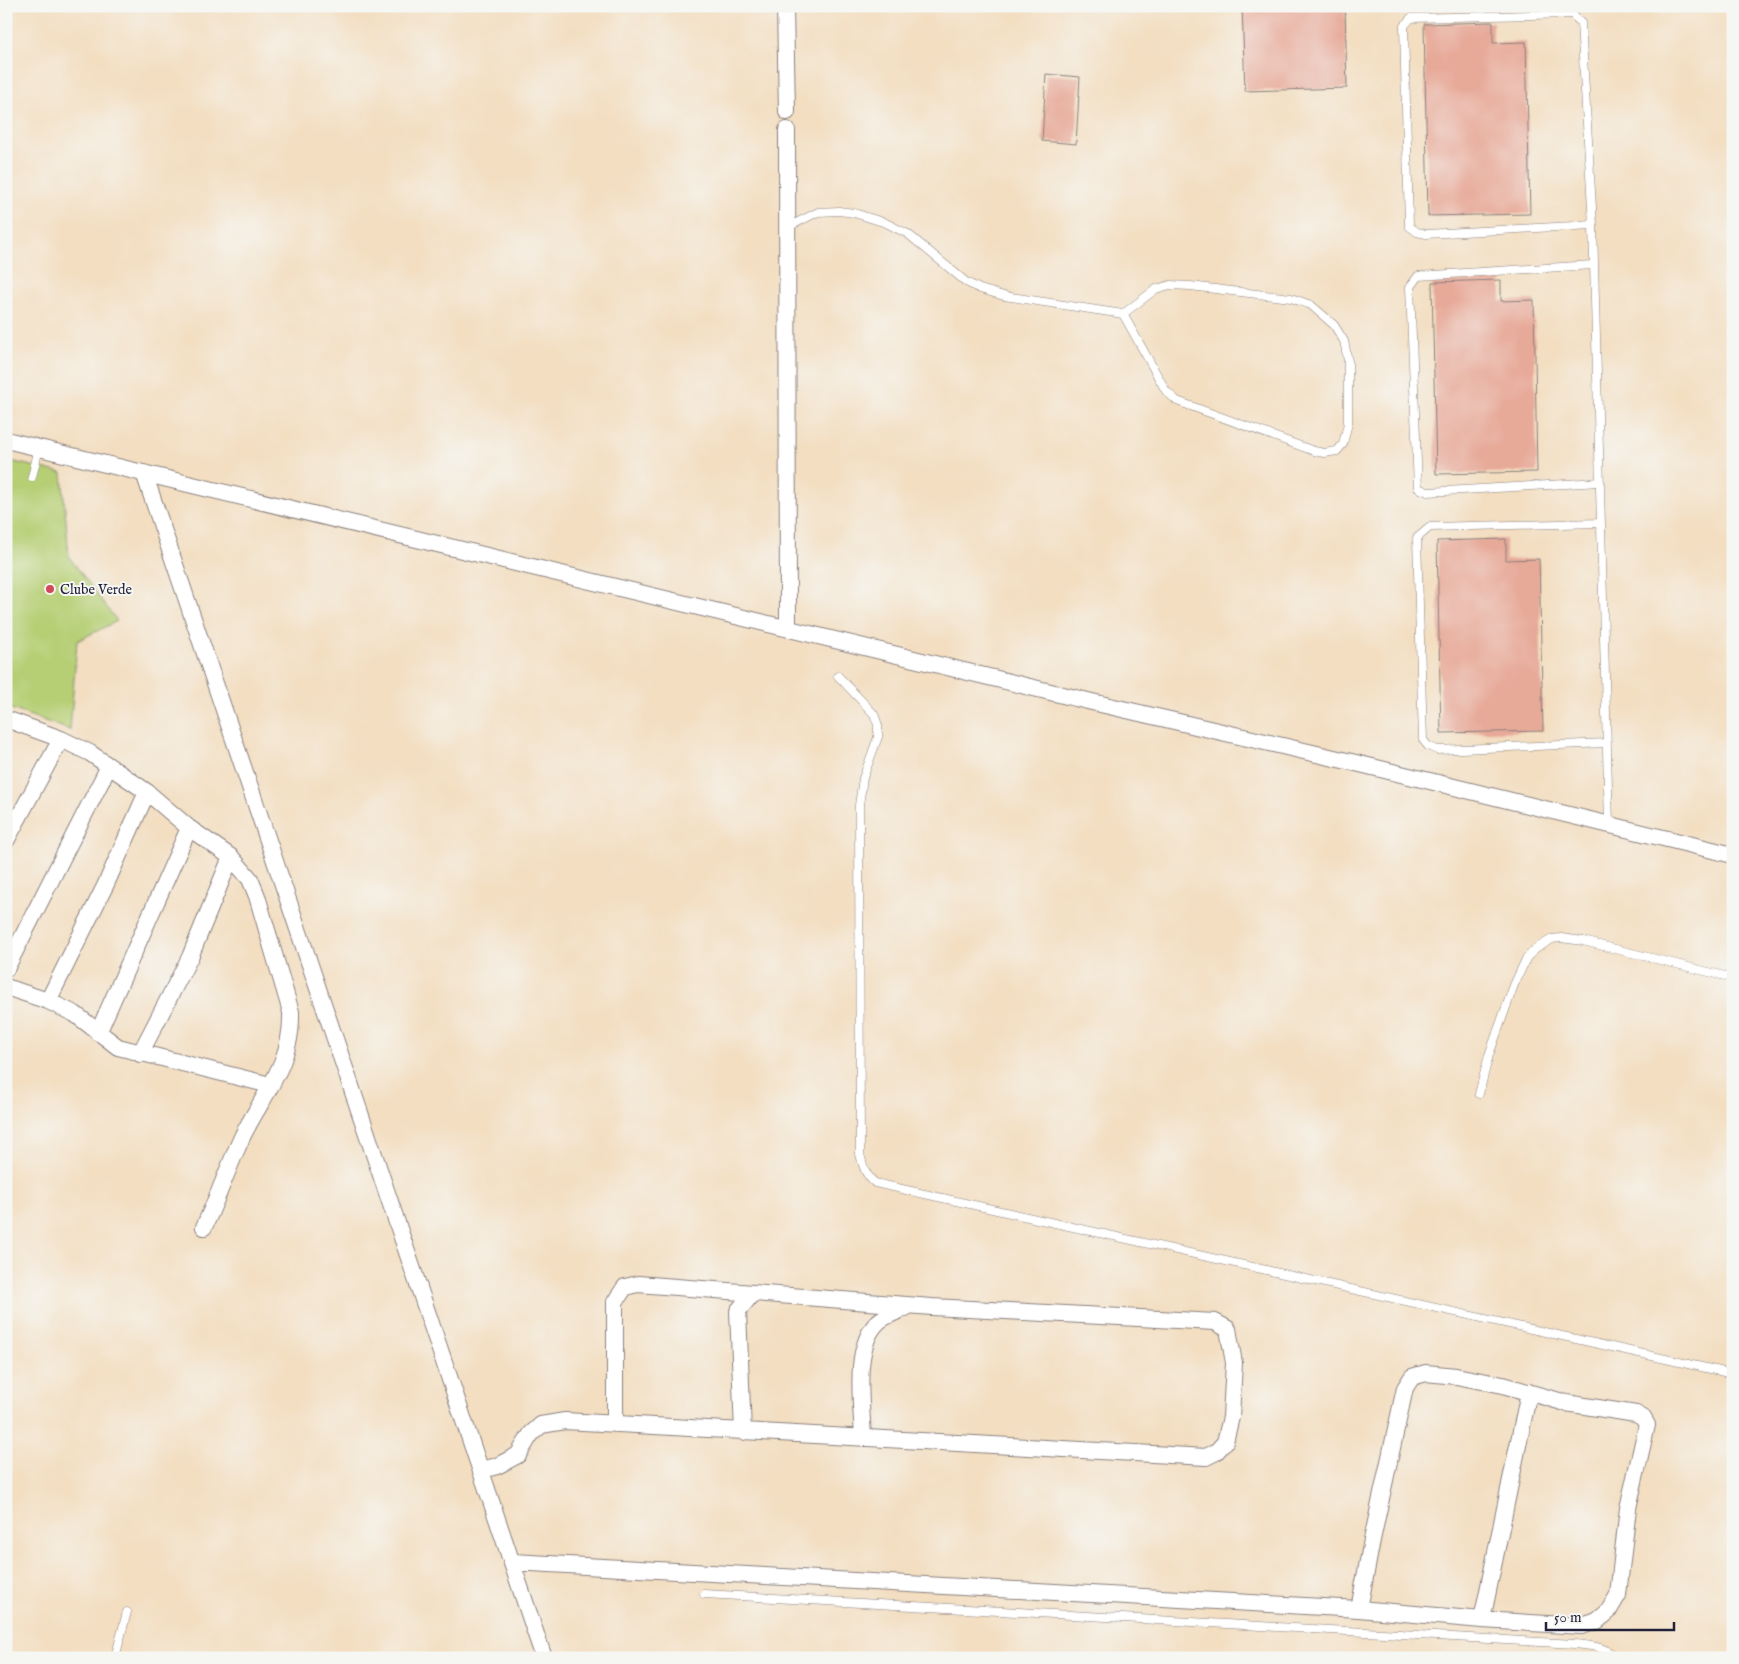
<svg xmlns="http://www.w3.org/2000/svg" width="1739" height="1664" viewBox="0 0 1739 1664" font-family="'IM FELL English',serif">
  <style>
    .green { fill: #b6cf74; stroke: #6c7858 }
    .building { fill: #e7a998 }
    .lines { fill: none; stroke-linecap: round; stroke-linejoin: round }
    .service-casing { stroke: #8a807e; stroke-width: 9 }
    .minor-casing { stroke: #8a807e; stroke-width: 18 }
    .service { stroke: #fff; stroke-width: 8 }
    .minor { stroke: #fff; stroke-width: 16 }
    .poi-dot { fill: #d1495b; stroke: #f6f6f2; stroke-width: 2 }
    .labels { text-anchor: middle; stroke-width: 4; stroke-linejoin: round; paint-order: stroke }
    .poi-label { font-size: 14px; fill: #22223b; stroke: #f6f6f2; text-anchor: start }
  </style>
  <rect width="100%" height="100%" fill="#f6f6f2"/>
  <filter id="ink" filterUnits="userSpaceOnUse"><feTurbulence type="fractalNoise" baseFrequency=".02" numOctaves="2"/><feDisplacementMap in="SourceGraphic" scale="10" xChannelSelector="R" yChannelSelector="G"/><feConvolveMatrix kernelMatrix="1 2 1 2 8 2 1 2 1" color-interpolation-filters="sRGB"/></filter>
  <filter id="wash" filterUnits="userSpaceOnUse"><feTurbulence type="fractalNoise" baseFrequency=".0096" numOctaves="4" result="noise"/><feDisplacementMap in="SourceGraphic" scale="20" xChannelSelector="R" yChannelSelector="G"/><feGaussianBlur stdDeviation="1.12" result="paint"/><feColorMatrix in="noise" values="0 0 0 0 0 0 0 0 0 0 0 0 0 0 0 0 0 1.4 0 .05"/><feComposite in="paint" operator="in"/></filter>
  <g filter="url(#wash)">
    <rect width="100%" height="100%" fill="#f3dec1"/>
    <path class="green" d="M 6,460 L 62,473 L 69,557 L 117,621 L 77,641 L 70,730 L 6,707 Z"/>
    <g id="blocks">
      <path class="building" d="M 1242,6 L 1345,6 L 1347,88 L 1245,91 Z
        M 1493,22 L 1493,43 L 1526,42 L 1530,214 L 1428,216 L 1424,24 Z
        M 1046,74 L 1080,77 L 1076,144 L 1042,141 Z
        M 1501,280 L 1501,301 L 1534,300 L 1537,472 L 1436,474 L 1432,282 Z
        M 1506,539 L 1506,560 L 1539,559 L 1543,731 L 1441,733 L 1437,541 Z"/>
    </g>
  </g>
  <g filter="url(#ink)">
    <use href="#blocks" fill-opacity="0" stroke="#8a807e" stroke-width="1"/>
    <g class="lines">
      <g class="service-casing">
        <path id="service" d="M 1593,225 L 1426,234 L 1417,232 L 1409,226 L 1404,26 L 1411,18 L 1572,14 L 1581,23 L 1593,225 L 1609,825
          M 788,227 L 818,212 L 839,211 L 854,213 L 886,223 L 908,234 L 966,282 L 980,289 L 1004,296 L 1123,314 L 1156,289 L 1170,285 L 1190,286 L 1291,298 L 1311,305 L 1334,325 L 1344,341 L 1348,361 L 1348,423 L 1343,444 L 1337,451 L 1324,453 L 1314,451 L 1177,401 L 1166,391 L 1123,314
          M 1593,265 L 1418,276 L 1410,287 L 1418,488 L 1428,492 L 1600,482
          M 32,477 L 39,448
          M 1601,523 L 1430,527 L 1417,538 L 1423,740 L 1428,746 L 1437,750 L 1607,743
          M 838,676 L 874,714 L 878,725 L 878,737 L 863,778 L 859,805 L 860,1154 C 863,1166 865,1175 875,1183 L 1733,1374
          M 1479,1094 L 1489,1055 L 1514,985 L 1527,957 L 1537,948 L 1552,939 L 1561,938 L 1583,941 L 1733,978
          M 704,1594 L 1575,1644 C 1589,1646 1606,1646 1616,1658
          M 115,1658 L 127,1612"/>
      </g>
      <g class="minor-casing">
        <path id="minor" d="M 785,6 L 787,112
          M 787,130 L 788,627
          M 6,440 L 1092,702 L 1360,764 L 1733,855
          M 144,473 L 544,1658
          M 6,719 L 61,739 L 90,753 L 147,792 L 189,828 L 231,857 L 250,879 L 257,896 L 291,1012 C 293,1062 264,1093 243,1135 C 229,1165 218,1197 204,1227
          M 6,841 L 61,739
          M 6,969 L 109,766
          M 6,987 L 48,1001 L 75,1014 L 118,1047 L 270,1085
          M 48,1001 L 106,884 L 147,792
          M 98,1033 L 189,828
          M 140,1054 L 190,957 L 231,857
          M 743,1432 L 738,1311 L 752,1294
          M 863,1438 C 862,1406 852,1347 878,1322 C 885,1315 900,1311 909,1306
          M 482,1470 L 497,1466 L 518,1455 L 531,1434 L 541,1425 L 565,1421 L 1206,1457 L 1216,1452 L 1225,1442 L 1231,1417 L 1234,1363 L 1228,1329 L 1215,1322 L 932,1307 L 638,1284 L 625,1287 L 615,1302 L 615,1424
          M 513,1562 L 1359,1609 L 1482,1620 L 1582,1626 L 1597,1621 L 1608,1612 L 1618,1595 L 1628,1508 L 1647,1425 L 1643,1418 L 1636,1414 L 1566,1403 L 1503,1385 L 1456,1376 L 1426,1373 L 1412,1377 L 1405,1388 L 1372,1540 L 1359,1609
          M 1482,1620 L 1529,1392"/>
      </g>
      <use href="#service" class="service"/>
      <use href="#minor" class="minor"/>
    </g>
  </g>
  <circle class="poi-dot" cx="50" cy="589" r="5"/>
  <g class="labels">
    <g class="poi-label">
      <text x="60" y="594">Clube Verde</text>
    </g>
  </g>
  <rect width="1739" height="1664" fill="none" stroke="#f6f6f2" stroke-width="25"/>
  <path d="M1546 1622v8h128v-8" fill="none" stroke="#22223b" stroke-width="2.5"/>
  <text x="1554" y="1622" font-size="15" fill="#22223b" stroke="#f6f6f2" stroke-width="4" paint-order="stroke">50 m</text>
</svg>
